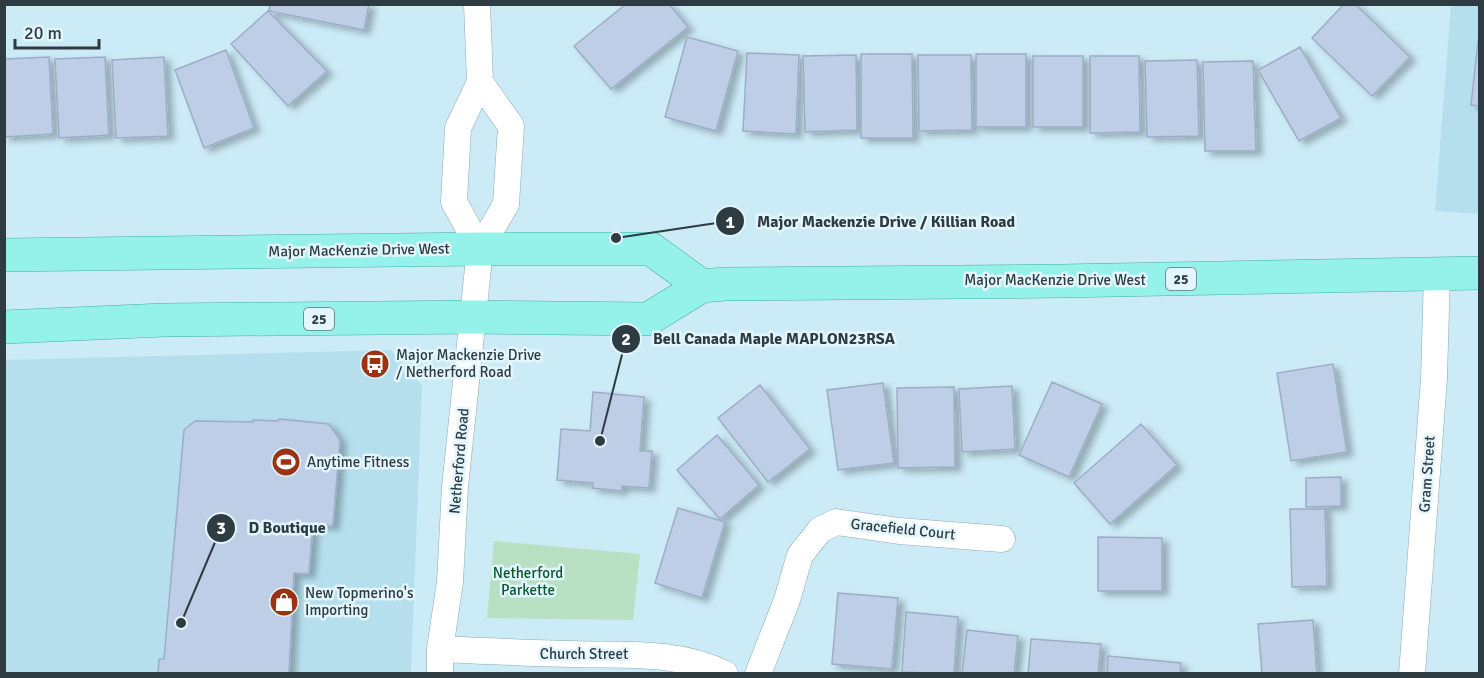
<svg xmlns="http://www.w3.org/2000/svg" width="1484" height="678" viewBox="0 0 1484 678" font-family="Signika,sans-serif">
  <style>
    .built { fill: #b6dfed }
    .green { fill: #b7e1c2 }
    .building { fill: #becee6; stroke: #9dadc4; stroke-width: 1.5; filter: url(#shadow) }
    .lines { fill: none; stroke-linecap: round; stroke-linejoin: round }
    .street-casing { stroke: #8caab6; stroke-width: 27 }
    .primary-casing { stroke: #43ada7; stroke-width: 34 }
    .street { stroke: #fff; stroke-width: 26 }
    .primary { stroke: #95f2eb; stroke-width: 33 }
    .labels { text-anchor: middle; stroke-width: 5; stroke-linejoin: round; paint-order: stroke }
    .shield { fill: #e3f6fd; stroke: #647379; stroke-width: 1.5 }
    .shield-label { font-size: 14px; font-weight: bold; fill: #2e3b40 }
    .street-label { font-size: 15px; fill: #2e3b40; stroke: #e3f6fd }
    .poi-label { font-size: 15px; fill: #2e3b40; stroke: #e3f6fd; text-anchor: start }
    .park-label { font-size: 15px; fill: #07582d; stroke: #e3f6fd }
    .leader { fill: none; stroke: #2e3b40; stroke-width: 2 }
    .callout-dot { fill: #2e3b40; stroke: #e3f6fd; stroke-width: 2 }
    .mark-label { font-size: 18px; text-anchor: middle; font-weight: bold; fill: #fff }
    .callout-label { font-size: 16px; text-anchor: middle; font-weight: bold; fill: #2e3b40; stroke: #e3f6fd; stroke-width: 5; stroke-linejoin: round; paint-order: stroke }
  </style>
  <defs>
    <filter id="shadow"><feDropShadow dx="6" dy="4" stdDeviation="3" flood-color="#0004"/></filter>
  </defs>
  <rect width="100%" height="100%" fill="#cbebf7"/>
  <path class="built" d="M 1451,5 L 1479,5 L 1479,214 L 1435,211 Z
    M 390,350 L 422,385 L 411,673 L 5,673 L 4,360 Z"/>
  <path class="green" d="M 494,541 L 640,554 L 633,620 L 487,618 Z"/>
  <path class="building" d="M 270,4 L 369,4 L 364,30 L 269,11 Z
    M 626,4 L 669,4 L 688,27 L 611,89 L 574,46 Z
    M 1344,4 L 1355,4 L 1410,57 L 1372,96 L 1312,38 Z
    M 268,11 L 327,71 L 288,106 L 231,44 Z
    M 1480,24 L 1480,106 L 1471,105 Z
    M 687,37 L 738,51 L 716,131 L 665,117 Z
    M 1300,47 L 1341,118 L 1299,141 L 1258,70 Z
    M 226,50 L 254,128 L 204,148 L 175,70 Z
    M 747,53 L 799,55 L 796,134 L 743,131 Z
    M 861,54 L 912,54 L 913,138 L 861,138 Z
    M 976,54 L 1026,54 L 1026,127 L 976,127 Z
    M 856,55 L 857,130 L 805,132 L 803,56 Z
    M 918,55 L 971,55 L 972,130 L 919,131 Z
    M 1033,56 L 1083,56 L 1083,127 L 1033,127 Z
    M 1090,56 L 1139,56 L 1140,132 L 1090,133 Z
    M 49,57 L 53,134 L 4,137 L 4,59 Z
    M 105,57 L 109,135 L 59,138 L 55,59 Z
    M 164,57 L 168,136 L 116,138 L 112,60 Z
    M 1197,60 L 1199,136 L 1147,137 L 1145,61 Z
    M 1253,61 L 1256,151 L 1205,151 L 1203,62 Z
    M 1333,364 L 1347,452 L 1291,461 L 1277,373 Z
    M 1052,382 L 1102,404 L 1069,477 L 1019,455 Z
    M 883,383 L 894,463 L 838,470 L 827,390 Z
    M 760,385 L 810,449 L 768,482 L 718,418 Z
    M 1012,386 L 1015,449 L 962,452 L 959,389 Z
    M 954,387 L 955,467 L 898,468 L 897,388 Z
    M 593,392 L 644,397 L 640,451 L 652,451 L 649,488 L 622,486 L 622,491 L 592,488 L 593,483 L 557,480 L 561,429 L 590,431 Z
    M 279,419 L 329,424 L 340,440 L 333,526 L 313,524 L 309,574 L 294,573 L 289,674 L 158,674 L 159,659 L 164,659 L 184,430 L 195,421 L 253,422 L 253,420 L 278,421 Z
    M 1141,424 L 1177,465 L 1110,524 L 1074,483 Z
    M 717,435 L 759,485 L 720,519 L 677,470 Z
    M 1341,477 L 1341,506 L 1306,507 L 1306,478 Z
    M 678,508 L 725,522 L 702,598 L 655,583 Z
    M 1290,509 L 1325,509 L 1327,586 L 1292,587 Z
    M 1098,537 L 1162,538 L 1162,591 L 1098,591 Z
    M 838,593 L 898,598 L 892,669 L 832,664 Z
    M 906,612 L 958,617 L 954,674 L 902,672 Z
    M 1313,620 L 1317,674 L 1262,674 L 1258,624 Z
    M 967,630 L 1018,636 L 1014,674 L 962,674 Z
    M 1031,639 L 1101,644 L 1098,674 L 1028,674 Z
    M 1108,656 L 1181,663 L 1180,674 L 1107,674 Z"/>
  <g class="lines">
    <g class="street-casing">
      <path id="street" d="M 477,4 L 480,82 L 458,128 L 454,202 L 480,249
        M 440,649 C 484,651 528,653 572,654 C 625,656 676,650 725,674
        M 440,674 L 440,649 L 450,582 L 455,487 L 480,249 L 506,204 L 511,126 L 480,82
        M 758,674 L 787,600 L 800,555 L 820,530 L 836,522 L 899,531 L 1002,539
        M 1412,674 L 1434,378 L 1437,274"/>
    </g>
    <g class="primary-casing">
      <path id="primary" d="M 4,255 L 480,249 L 651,249 L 702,286
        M 4,327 L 164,320 L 474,317 L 648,319 L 702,286 L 725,284 L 1061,281 L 1480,273"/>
    </g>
    <use href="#street" class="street"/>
    <use href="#primary" class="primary"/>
  </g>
  <defs>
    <g id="bus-disc" transform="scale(1.5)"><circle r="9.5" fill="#9a3213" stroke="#e3f6fd"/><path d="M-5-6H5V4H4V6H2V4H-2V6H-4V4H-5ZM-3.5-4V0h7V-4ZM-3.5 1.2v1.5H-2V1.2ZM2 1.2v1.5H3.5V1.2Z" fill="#fff"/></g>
    <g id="stadium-disc" transform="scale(1.5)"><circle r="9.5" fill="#9a3213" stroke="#e3f6fd"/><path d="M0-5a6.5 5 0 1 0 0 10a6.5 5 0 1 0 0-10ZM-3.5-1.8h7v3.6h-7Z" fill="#fff"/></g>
    <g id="shop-disc" transform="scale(1.5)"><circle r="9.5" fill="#9a3213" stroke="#e3f6fd"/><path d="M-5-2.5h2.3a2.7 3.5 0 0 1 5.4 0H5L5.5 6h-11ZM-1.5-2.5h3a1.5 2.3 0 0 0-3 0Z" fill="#fff"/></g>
  </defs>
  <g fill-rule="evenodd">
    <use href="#bus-disc" x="375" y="364"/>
    <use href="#stadium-disc" x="286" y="462"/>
    <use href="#shop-disc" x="284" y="602"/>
  </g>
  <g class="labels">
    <g class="shield">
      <rect x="1166" y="268" width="30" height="22" rx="4.5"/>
      <rect x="304" y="308" width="30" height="22" rx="4.5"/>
    </g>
    <g class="shield-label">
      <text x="1181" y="284">25</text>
      <text x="319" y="324">25</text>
    </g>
    <g class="street-label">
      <text transform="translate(359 250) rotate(-1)" y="5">Major MacKenzie Drive West</text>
      <text x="1055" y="285">Major MacKenzie Drive West</text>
      <text transform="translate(459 461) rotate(-85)" y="5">Netherford Road</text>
      <text transform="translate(1427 474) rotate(-86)" y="5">Gram Street</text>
      <text transform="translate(903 529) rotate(6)" y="5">Gracefield Court</text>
      <text x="584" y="659">Church Street</text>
    </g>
    <g class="poi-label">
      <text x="396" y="360">Major Mackenzie Drive<tspan x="396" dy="17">/ Netherford Road</tspan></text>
      <text x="307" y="467">Anytime Fitness</text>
      <text x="305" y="598">New Topmerino's<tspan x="305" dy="17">Importing</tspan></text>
    </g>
    <g class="park-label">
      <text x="528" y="578">Netherford<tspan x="528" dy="17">Parkette</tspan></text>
    </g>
  </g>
  <path class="leader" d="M616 238L730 221M600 441L626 339M181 623L221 528"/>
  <g class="callout-dot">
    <circle cx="616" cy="238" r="6"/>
    <circle cx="600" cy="441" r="6"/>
    <circle cx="181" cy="623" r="6"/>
    <circle cx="730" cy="221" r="15"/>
    <circle cx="626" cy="339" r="15"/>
    <circle cx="221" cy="528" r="15"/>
  </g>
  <g class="mark-label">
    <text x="730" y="228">1</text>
    <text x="626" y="345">2</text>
    <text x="221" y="534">3</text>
  </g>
  <g class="callout-label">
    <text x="886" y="227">Major Mackenzie Drive / Killian Road</text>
    <text x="774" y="344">Bell Canada Maple MAPLON23RSA</text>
    <text x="287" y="533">D Boutique</text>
  </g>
  <rect width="1484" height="678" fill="none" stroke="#2e3b40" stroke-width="12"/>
  <path d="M15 39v9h84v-9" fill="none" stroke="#2e3b40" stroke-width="3"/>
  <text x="24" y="39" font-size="18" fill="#2e3b40" stroke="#e3f6fd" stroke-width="4.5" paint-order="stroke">20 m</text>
</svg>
